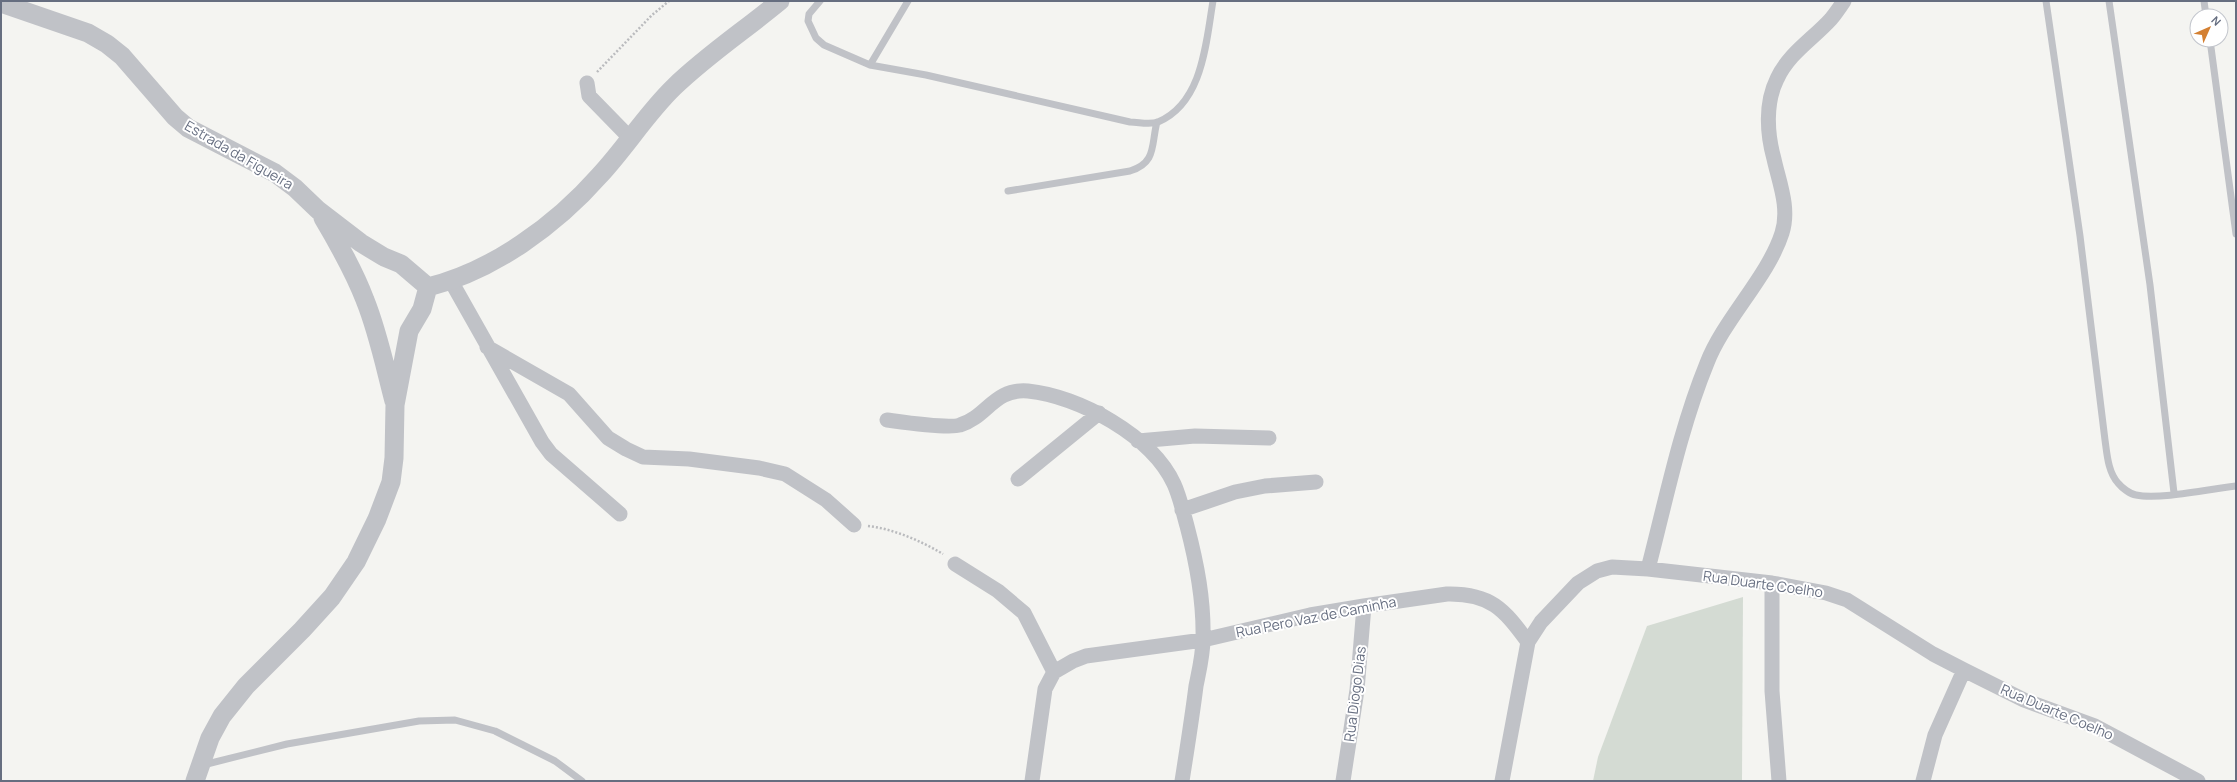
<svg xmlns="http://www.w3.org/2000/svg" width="2237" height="782" viewBox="0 0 2237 782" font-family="Manrope,sans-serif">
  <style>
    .green { fill: #d4dbd3 }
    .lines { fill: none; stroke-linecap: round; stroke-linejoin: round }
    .path { stroke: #babbbe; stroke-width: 2.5; stroke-dasharray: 2 2; stroke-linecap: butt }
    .service { stroke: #c0c2c7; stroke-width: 7 }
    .minor { stroke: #c0c2c7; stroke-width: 15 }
    .tertiary { stroke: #c0c2c7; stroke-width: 19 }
    .labels { text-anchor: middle; stroke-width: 4; stroke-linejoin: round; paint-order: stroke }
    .street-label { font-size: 14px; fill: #666e80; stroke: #fff }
  </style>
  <rect width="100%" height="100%" fill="#f4f4f1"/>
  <path class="green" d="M 1743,597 L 1742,781 L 1593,781 L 1598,757 L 1647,626 Z"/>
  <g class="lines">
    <path class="path" d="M 597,72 L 652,15 L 669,1
      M 868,526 C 894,529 921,541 943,554"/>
    <path class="service" d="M 820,1 L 809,14 L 808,21 L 816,38 L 824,45 L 870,65 L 926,75 L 1130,122 C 1139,122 1149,125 1158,122 C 1203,103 1206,42 1213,1
      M 2046,1 L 2080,236 L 2105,440 C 2107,454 2108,472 2118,483 C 2122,488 2130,494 2136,495 C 2159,500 2210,489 2236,486
      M 2109,1 L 2150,285 L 2174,493
      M 2204,1 L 2206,16
      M 2210,40 L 2236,234
      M 870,65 L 908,1
      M 1008,191 L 1130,171 C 1157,163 1151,144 1157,122
      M 203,765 L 287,744 L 419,721 L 455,720 L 495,731 L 555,761 L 582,781"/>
    <path class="minor" d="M 587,83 L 589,96 L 630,138
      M 451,281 L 542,442 L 551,454 L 620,514
      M 487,347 L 569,394 L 608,438 L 626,449 L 643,457 L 689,459 L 759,468 L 785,474 L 826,500 L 854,525
      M 887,420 C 902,422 948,429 960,425 C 987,417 994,388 1028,391 C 1079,396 1152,436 1174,484 C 1180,497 1183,512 1187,526 C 1197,564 1204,600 1203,639 C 1203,655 1199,671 1196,686 C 1192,718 1187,749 1182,781
      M 1138,441 L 1195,436 L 1269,438
      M 1018,479 L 1099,413
      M 1182,510 L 1235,492 L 1265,486 L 1316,482
      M 955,564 L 998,591 L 1024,613 L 1054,672
      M 1648,569 C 1666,500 1680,429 1707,363 C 1724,319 1768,277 1782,233 C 1790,208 1779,182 1774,159 C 1767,134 1765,103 1777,79 C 1789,53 1813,39 1831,19 C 1836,13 1840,7 1844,1
      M 1772,583 L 1772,691 L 1779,781
      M 1032,781 L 1045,689 L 1054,672 L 1073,661 L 1086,656 L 1203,640 L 1310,615 L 1364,606 L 1447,594 C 1490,593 1504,609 1528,642
      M 1343,781 L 1357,690 L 1364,606
      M 1502,781 L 1528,642 L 1541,622 L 1578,583 L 1597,571 L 1612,567 L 1648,569 L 1772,583 L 1826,593 L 1847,600 L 1933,654 L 1964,670 L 2024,700 L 2095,726 L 2198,781
      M 1923,781 L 1935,735 L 1964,670"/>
    <path class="tertiary" d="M 1,3 L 88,33 L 107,44 L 122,56 L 175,117 L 188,128 L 275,173 L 295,188 L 318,210 L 361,243 L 384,257 L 401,264 L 428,287
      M 323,218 C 339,245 354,271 365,300 C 378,332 385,367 394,401
      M 428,287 C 493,271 556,225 600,175 C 626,147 647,113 674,87 C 707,55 745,30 780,1
      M 195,781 L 210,738 L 222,716 L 246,686 L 302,630 L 332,597 L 356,562 L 377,519 L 391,482 L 394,458 L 395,405 L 409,331 L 422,309 L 428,287"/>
  </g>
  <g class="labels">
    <g class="street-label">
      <text transform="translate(239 155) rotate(30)" y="5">Estrada da Figueira</text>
      <text transform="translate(1763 584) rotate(8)" y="5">Rua Duarte Coelho</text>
      <text transform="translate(1316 617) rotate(-11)" y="5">Rua Pero Vaz de Caminha</text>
      <text transform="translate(1355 694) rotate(-83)" y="5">Rua Diogo Dias</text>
      <text transform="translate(2057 712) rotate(23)" y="5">Rua Duarte Coelho</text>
    </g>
  </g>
  <rect width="2237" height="782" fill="none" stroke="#666e80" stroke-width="4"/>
  <g transform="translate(2209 28) rotate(45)"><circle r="19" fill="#ffffff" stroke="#c2c5cc"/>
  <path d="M0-3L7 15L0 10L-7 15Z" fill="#d48032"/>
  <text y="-6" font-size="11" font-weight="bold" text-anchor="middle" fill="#666e80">N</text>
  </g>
</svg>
